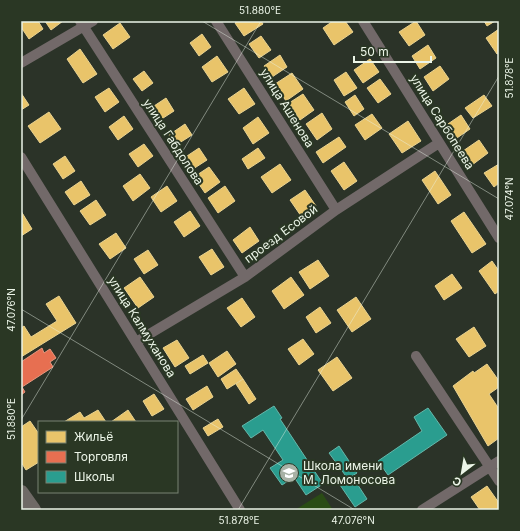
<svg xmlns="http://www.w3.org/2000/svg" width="520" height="531" viewBox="0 0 520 531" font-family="Inter,sans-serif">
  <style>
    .green { fill: #2a4c15 }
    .homes { fill: #e9c46a; stroke: #ead390 }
    .shops { fill: #e76f51; stroke: #e8977e }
    .schools { fill: #2a9d8f; stroke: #64b7aa }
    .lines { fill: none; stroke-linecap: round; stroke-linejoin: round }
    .street { stroke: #726969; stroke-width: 10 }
    .primary { stroke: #6f6a66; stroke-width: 16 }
    .ticks { fill: none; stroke: #ecf5e8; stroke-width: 1; stroke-opacity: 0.45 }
    .labels { text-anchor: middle; stroke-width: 4; stroke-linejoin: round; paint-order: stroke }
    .street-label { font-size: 12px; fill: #ecf5e8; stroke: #2a3724 }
    .poi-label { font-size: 12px; fill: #ecf5e8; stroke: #2a3724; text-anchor: start }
    .neatline { fill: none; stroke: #ecf5e8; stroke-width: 1.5 }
    .ticks-label { font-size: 10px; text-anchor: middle; fill: #ecf5e8 }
  </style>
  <rect width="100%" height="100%" fill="#2b3328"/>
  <path class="green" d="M 322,493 L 333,510 L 295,510 Z"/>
  <path class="homes" d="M 21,21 L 38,21 L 43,29 L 29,39 L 21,27 Z
    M 45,21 L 63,21 L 51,30 Z
    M 238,21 L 261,21 L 263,24 L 244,36 L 235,23 Z
    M 333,21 L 345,21 L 353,32 L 334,45 L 323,28 Z
    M 416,21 L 425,35 L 409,46 L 399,32 Z
    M 484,21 L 495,21 L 487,26 Z
    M 120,23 L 130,37 L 113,49 L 103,35 Z
    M 499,29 L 499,53 L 497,54 L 486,38 Z
    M 202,34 L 211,47 L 199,56 L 190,43 Z
    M 261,36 L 271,50 L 259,58 L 249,44 Z
    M 428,45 L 436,58 L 420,69 L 412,56 Z
    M 80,49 L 97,74 L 83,83 L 67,59 Z
    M 280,55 L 287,67 L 272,77 L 264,66 Z
    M 217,56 L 228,72 L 212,82 L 202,67 Z
    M 370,59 L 379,72 L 363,83 L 354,70 Z
    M 440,66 L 449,79 L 433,91 L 424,77 Z
    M 144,71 L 153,83 L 142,91 L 133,79 Z
    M 346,72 L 357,88 L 344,96 L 334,80 Z
    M 292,73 L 303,89 L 286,101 L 275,84 Z
    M 380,79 L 391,94 L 378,103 L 367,88 Z
    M 109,88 L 119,102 L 105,112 L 95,97 Z
    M 244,88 L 255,104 L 239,114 L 228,99 Z
    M 21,93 L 29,105 L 21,110 Z
    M 303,94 L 314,110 L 300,120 L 289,103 Z
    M 355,95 L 364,109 L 354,116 L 345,102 Z
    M 484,95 L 492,106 L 473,118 L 465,108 Z
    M 166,98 L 174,111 L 160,120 L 151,108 Z
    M 49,112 L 61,129 L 40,143 L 28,126 Z
    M 322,113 L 332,129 L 317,140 L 306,124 Z
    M 372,114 L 382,128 L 365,140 L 355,125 Z
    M 461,115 L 470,129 L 454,140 L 445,126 Z
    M 124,116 L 133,129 L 118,140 L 109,127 Z
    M 258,117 L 269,133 L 253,144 L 243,128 Z
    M 408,121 L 421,141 L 402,153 L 389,134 Z
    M 185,124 L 192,135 L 176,145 L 169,135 Z
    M 339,137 L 346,147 L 323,163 L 316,152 Z
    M 479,140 L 488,153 L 472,165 L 463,151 Z
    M 144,144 L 153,156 L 138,167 L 129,154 Z
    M 199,148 L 207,160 L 193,169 L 184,158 Z
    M 258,148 L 265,158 L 248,169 L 242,159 Z
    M 65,156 L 75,171 L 63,179 L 53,164 Z
    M 344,162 L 357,181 L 344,190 L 331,171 Z
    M 280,164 L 291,180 L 272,193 L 261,177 Z
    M 499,164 L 499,183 L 494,187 L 484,173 Z
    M 209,167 L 220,182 L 205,193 L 194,177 Z
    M 435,171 L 451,195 L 438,204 L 422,180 Z
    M 140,174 L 150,188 L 133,201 L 123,186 Z
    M 81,181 L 90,195 L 74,205 L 65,192 Z
    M 167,186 L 177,201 L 161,212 L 151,197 Z
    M 225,186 L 235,201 L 218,213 L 208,198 Z
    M 305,190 L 316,206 L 301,216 L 290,200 Z
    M 96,200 L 106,215 L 90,225 L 80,211 Z
    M 21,211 L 32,229 L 21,236 Z
    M 190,211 L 200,226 L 184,237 L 174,222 Z
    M 464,212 L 486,244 L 472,253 L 451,221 Z
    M 250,227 L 259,241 L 242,253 L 233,240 Z
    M 116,233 L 126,248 L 110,259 L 99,244 Z
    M 212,249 L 224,267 L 211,275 L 199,257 Z
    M 148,250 L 158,265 L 144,274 L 134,259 Z
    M 318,260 L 329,276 L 310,289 L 299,272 Z
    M 492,261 L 499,271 L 499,291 L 495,294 L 479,271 Z
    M 452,274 L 462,288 L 444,300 L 435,286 Z
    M 140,277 L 154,297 L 138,308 L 124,288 Z
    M 291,277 L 304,295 L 284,309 L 272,291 Z
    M 59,296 L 76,323 L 21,357 L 21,328 L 24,326 L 31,337 L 57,321 L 46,304 Z
    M 356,297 L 371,319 L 352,332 L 337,310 Z
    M 242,298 L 255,317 L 241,327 L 227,308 Z
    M 320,307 L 331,323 L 316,333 L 306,317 Z
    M 474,327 L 486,346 L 469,357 L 456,339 Z
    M 303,339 L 314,354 L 299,365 L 288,349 Z
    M 177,340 L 189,358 L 175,367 L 163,348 Z
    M 227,351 L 236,364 L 218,377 L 209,363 Z
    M 203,355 L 208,363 L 190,374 L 185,366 Z
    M 337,357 L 352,378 L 333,391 L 318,370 Z
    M 487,364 L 499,381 L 499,387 L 489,394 L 499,409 L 499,438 L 488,446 L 453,386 L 473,371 L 474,373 Z
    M 236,369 L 243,379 L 227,389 L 221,379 Z
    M 243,379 L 256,399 L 249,404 L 236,384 Z
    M 207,386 L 213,397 L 193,410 L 186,399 Z
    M 154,394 L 164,409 L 152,416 L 143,401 Z
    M 98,410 L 106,422 L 64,422 L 80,412 L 84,418 Z
    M 128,410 L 136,422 L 111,422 Z
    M 218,419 L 223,427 L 208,436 L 203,428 Z
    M 30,421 L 39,434 L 39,462 L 26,470 L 21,462 L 21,427 Z
    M 487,486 L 499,503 L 499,510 L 480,510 L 471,497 Z"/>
  <path class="shops" d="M 42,348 L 44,353 L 50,349 L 56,358 L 50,362 L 53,367 L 22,387 L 25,392 L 21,395 L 21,362 Z"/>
  <path class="schools" d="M 274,406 L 282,418 L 280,419 L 323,484 L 306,495 L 294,477 L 282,485 L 270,468 L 283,460 L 263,430 L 251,438 L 242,426 Z
    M 428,408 L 447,435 L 388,475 L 378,461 L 422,431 L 414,417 Z
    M 339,446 L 357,473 L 352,476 L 367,499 L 355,507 L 340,485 L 348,479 L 329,453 Z"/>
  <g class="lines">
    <path class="street" d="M 80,21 L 245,277
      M 216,21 L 336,210
      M 363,21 L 499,238
      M 21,63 L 93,21
      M 21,157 L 240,510
      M 136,342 L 245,277 L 336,210 L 439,143
      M 416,356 L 499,481
      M 422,510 L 499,461"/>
    <path class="primary" d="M 21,493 L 33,510"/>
  </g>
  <path class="ticks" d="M 202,21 L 499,199M 21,309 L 355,510M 21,420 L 261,21M 238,510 L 499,76"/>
  <defs>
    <g id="school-disc" transform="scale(1)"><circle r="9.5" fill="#a8b1a5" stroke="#2a3724"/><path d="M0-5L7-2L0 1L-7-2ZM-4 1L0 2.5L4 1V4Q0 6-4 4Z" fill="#fff"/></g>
  </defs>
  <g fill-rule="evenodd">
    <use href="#school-disc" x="289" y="473"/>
  </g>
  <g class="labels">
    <g class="street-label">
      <text transform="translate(287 108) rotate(58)" y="4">улица Ашенова</text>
      <text transform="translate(442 122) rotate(58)" y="4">улица Сарбопеева</text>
      <text transform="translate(173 142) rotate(57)" y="4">улица Габдолова</text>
      <text transform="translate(281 234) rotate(-37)" y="4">проезд Есовой</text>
      <text transform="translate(142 327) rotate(58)" y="4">улица Калмуханова</text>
    </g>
    <g class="poi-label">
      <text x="303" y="470">Школа имени<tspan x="303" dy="14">М. Ломоносова</tspan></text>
    </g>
  </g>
  <rect width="520" height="531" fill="none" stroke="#2a3724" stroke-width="44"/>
  <rect x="38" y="421" width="140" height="72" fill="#2a3724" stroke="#788372"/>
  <rect x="46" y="431" width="20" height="12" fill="#e9c46a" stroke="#788372"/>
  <text x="74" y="441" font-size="12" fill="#ecf5e8">Жильё</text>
  <rect x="46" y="451" width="20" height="12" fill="#e76f51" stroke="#788372"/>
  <text x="74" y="461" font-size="12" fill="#ecf5e8">Торговля</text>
  <rect x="46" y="471" width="20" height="12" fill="#2a9d8f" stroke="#788372"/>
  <text x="74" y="481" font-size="12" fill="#ecf5e8">Школы</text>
  <g transform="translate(462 473) rotate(211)" stroke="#2a3724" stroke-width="3" paint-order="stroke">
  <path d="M0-3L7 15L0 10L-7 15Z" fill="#ecf5e8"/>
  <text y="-6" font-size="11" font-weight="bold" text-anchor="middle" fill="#ecf5e8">С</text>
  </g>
  <path d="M354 56v6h77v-6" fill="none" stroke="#ecf5e8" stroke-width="2"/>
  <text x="360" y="56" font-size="12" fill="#ecf5e8" stroke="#2a3724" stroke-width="3" paint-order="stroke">50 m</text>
  <rect x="22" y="22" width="476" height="487" class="neatline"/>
  <g class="ticks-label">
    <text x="260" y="14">51.880°E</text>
    <text transform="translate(509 78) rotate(-90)" y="4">51.878°E</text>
    <text transform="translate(509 199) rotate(-90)" y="4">47.074°N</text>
    <text transform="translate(11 310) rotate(-90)" y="4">47.076°N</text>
    <text transform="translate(11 419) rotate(-90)" y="4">51.880°E</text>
    <text x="239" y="524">51.878°E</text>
    <text x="353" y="524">47.076°N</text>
  </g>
</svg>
